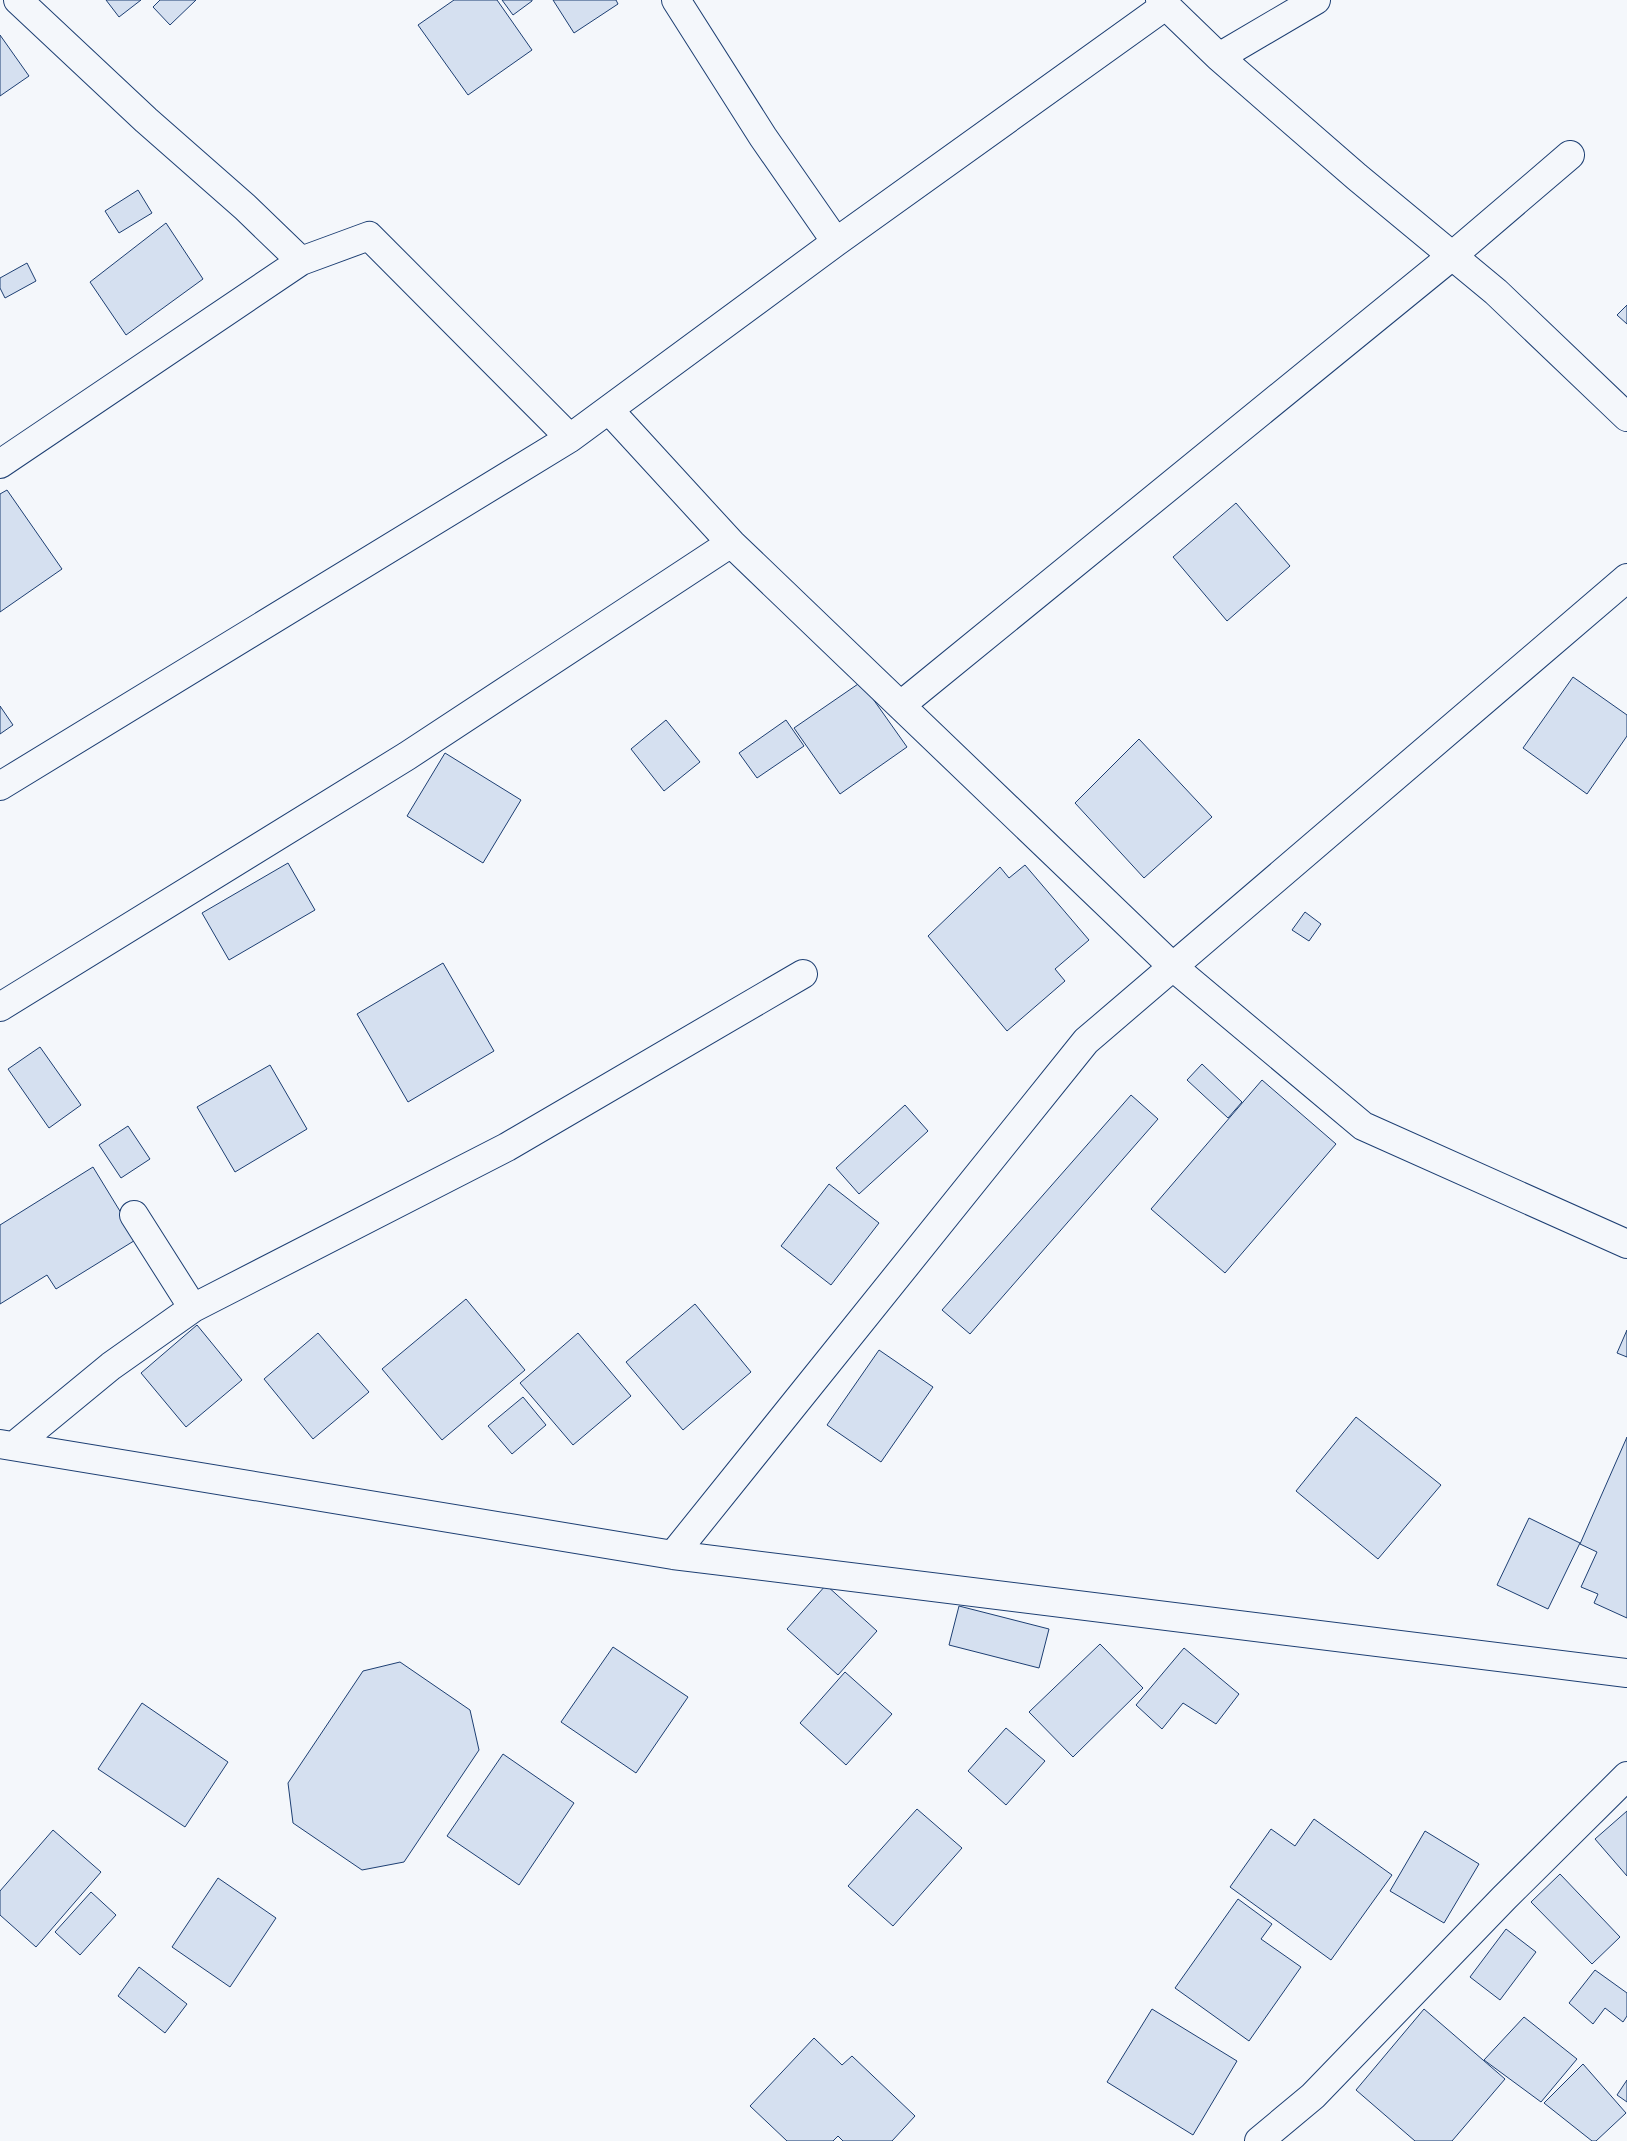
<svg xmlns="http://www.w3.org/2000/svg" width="1627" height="2141" viewBox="0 0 1627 2141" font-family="Mulish,sans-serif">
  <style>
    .building { fill: #d5e0f0; stroke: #1d3f73 }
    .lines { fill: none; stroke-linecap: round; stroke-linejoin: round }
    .street-casing { stroke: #1d3f73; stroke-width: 30 }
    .street { stroke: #f4f7fb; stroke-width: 28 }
  </style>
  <rect width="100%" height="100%" fill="#f4f7fb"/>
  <path class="building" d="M 106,0 L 141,0 L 119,17 Z
    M 160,0 L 196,0 L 170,25 L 153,7 Z
    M 454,0 L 497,0 L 532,50 L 468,95 L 418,25 Z
    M 502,0 L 532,0 L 532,1 L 513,15 Z
    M 553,0 L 616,0 L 618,4 L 574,33 Z
    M 0,35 L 29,76 L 0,96 Z
    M 138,190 L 152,213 L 119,233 L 105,211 Z
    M 166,223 L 203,279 L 126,335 L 90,282 Z
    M 27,263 L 36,281 L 5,298 L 0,288 L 0,278 Z
    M 1627,305 L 1627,324 L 1617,315 Z
    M 7,490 L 62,569 L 0,612 L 0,494 Z
    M 1236,503 L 1290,566 L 1227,621 L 1173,557 Z
    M 1573,677 L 1627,715 L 1627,736 L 1587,794 L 1523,748 Z
    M 861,682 L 907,747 L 840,794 L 794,728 Z
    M 0,706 L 13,725 L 0,734 Z
    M 666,720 L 700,762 L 664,791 L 631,749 Z
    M 786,720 L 804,746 L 757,778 L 739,753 Z
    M 1139,739 L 1212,817 L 1144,878 L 1075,803 Z
    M 445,753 L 521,800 L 483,863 L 407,816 Z
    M 288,863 L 315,910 L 229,960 L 202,913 Z
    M 1025,865 L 1089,940 L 1055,969 L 1065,981 L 1007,1031 L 928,936 L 1000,867 L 1009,878 Z
    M 1305,912 L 1321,924 L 1309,941 L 1292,930 Z
    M 443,963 L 494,1051 L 408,1102 L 357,1014 Z
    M 40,1047 L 81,1105 L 49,1128 L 8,1069 Z
    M 1202,1064 L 1242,1102 L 1228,1118 L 1187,1080 Z
    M 270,1065 L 307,1129 L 235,1172 L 197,1107 Z
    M 1262,1080 L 1336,1144 L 1225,1273 L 1151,1209 Z
    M 1131,1095 L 1158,1119 L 970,1334 L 942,1310 Z
    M 905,1105 L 928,1131 L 859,1194 L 836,1168 Z
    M 128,1126 L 150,1159 L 121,1178 L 99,1145 Z
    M 93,1167 L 137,1239 L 56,1289 L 47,1275 L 0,1304 L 0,1225 Z
    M 829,1184 L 879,1223 L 831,1285 L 781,1246 Z
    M 466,1299 L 525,1370 L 442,1440 L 382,1369 Z
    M 695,1304 L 751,1372 L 683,1430 L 626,1362 Z
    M 197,1325 L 242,1380 L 186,1427 L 141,1373 Z
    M 1627,1330 L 1627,1357 L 1617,1353 Z
    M 318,1333 L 369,1392 L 313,1439 L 264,1379 Z
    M 578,1333 L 631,1396 L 573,1445 L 520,1383 Z
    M 879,1350 L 933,1387 L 881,1462 L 827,1425 Z
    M 523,1397 L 546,1425 L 512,1454 L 488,1426 Z
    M 1356,1417 L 1441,1485 L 1378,1559 L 1296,1491 Z
    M 1627,1437 L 1627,1618 L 1594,1603 L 1598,1594 L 1581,1587 L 1597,1552 L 1580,1544 Z
    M 1529,1518 L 1580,1543 L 1548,1609 L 1497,1585 Z
    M 826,1585 L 877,1631 L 838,1675 L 787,1629 Z
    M 959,1606 L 1049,1629 L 1039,1668 L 949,1645 Z
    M 1100,1644 L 1143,1688 L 1073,1757 L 1029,1712 Z
    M 613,1647 L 688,1697 L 636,1773 L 561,1722 Z
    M 1184,1648 L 1239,1694 L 1216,1724 L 1183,1703 L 1162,1729 L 1136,1705 Z
    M 400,1662 L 470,1710 L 479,1750 L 404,1862 L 362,1870 L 293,1823 L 288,1783 L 363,1671 Z
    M 845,1672 L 892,1714 L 846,1765 L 800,1723 Z
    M 142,1703 L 228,1762 L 185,1827 L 98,1769 Z
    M 1006,1728 L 1045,1761 L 1006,1805 L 968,1771 Z
    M 503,1754 L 574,1803 L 519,1885 L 447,1836 Z
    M 917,1809 L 962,1848 L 893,1926 L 848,1886 Z
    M 1627,1811 L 1627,1876 L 1595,1839 Z
    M 1314,1819 L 1392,1875 L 1331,1960 L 1230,1887 L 1271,1829 L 1295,1846 Z
    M 53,1830 L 101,1872 L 36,1947 L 0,1915 L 0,1891 Z
    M 1425,1831 L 1479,1864 L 1444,1923 L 1390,1891 Z
    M 1560,1874 L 1620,1937 L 1592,1964 L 1531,1902 Z
    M 218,1878 L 276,1918 L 230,1987 L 172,1947 Z
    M 91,1892 L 116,1915 L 80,1955 L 55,1932 Z
    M 1238,1899 L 1272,1924 L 1261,1939 L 1301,1967 L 1249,2041 L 1175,1988 Z
    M 1506,1929 L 1536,1952 L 1500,2000 L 1470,1977 Z
    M 139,1967 L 187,2004 L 165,2033 L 118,1996 Z
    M 1595,1970 L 1627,1993 L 1627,2016 L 1623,2022 L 1605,2008 L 1593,2024 L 1569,2003 Z
    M 1152,2009 L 1237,2061 L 1193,2135 L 1107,2082 Z
    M 1424,2009 L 1505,2079 L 1452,2141 L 1415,2141 L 1356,2090 Z
    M 1524,2017 L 1577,2059 L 1541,2102 L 1484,2060 Z
    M 814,2038 L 842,2065 L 852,2056 L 915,2116 L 892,2141 L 843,2141 L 838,2136 L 833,2141 L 787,2141 L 750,2106 Z
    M 1583,2064 L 1626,2113 L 1596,2141 L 1592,2141 L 1544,2103 Z
    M 1627,2080 L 1627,2102 L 1617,2095 Z"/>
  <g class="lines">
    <g class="street-casing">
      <path id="street" d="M 676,0 L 763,137 L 836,242
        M 1160,0 L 1219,57 L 1357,177 L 1496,292 L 1627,417
        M 1219,57 L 1316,0
        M 301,261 L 369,236 L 570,438 L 836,242 L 1165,6
        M 609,410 L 731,543
        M 0,464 L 301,261 L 245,207 L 146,120 L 18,0
        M 901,705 L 1452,256 L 1570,155
        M 0,786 L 570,438
        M 0,1007 L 407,756 L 731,543 L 1172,966 L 1363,1126 L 1627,1244
        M 134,1215 L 193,1308
        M 0,1444 L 673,1555 L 1627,1673
        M 15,1445 L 111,1366 L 193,1308 L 507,1147 L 803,974
        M 673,1555 L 1086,1041 L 1627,578
        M 1259,2141 L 1313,2096 L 1504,1898 L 1627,1776"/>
    </g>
    <use href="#street" class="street"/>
  </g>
</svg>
